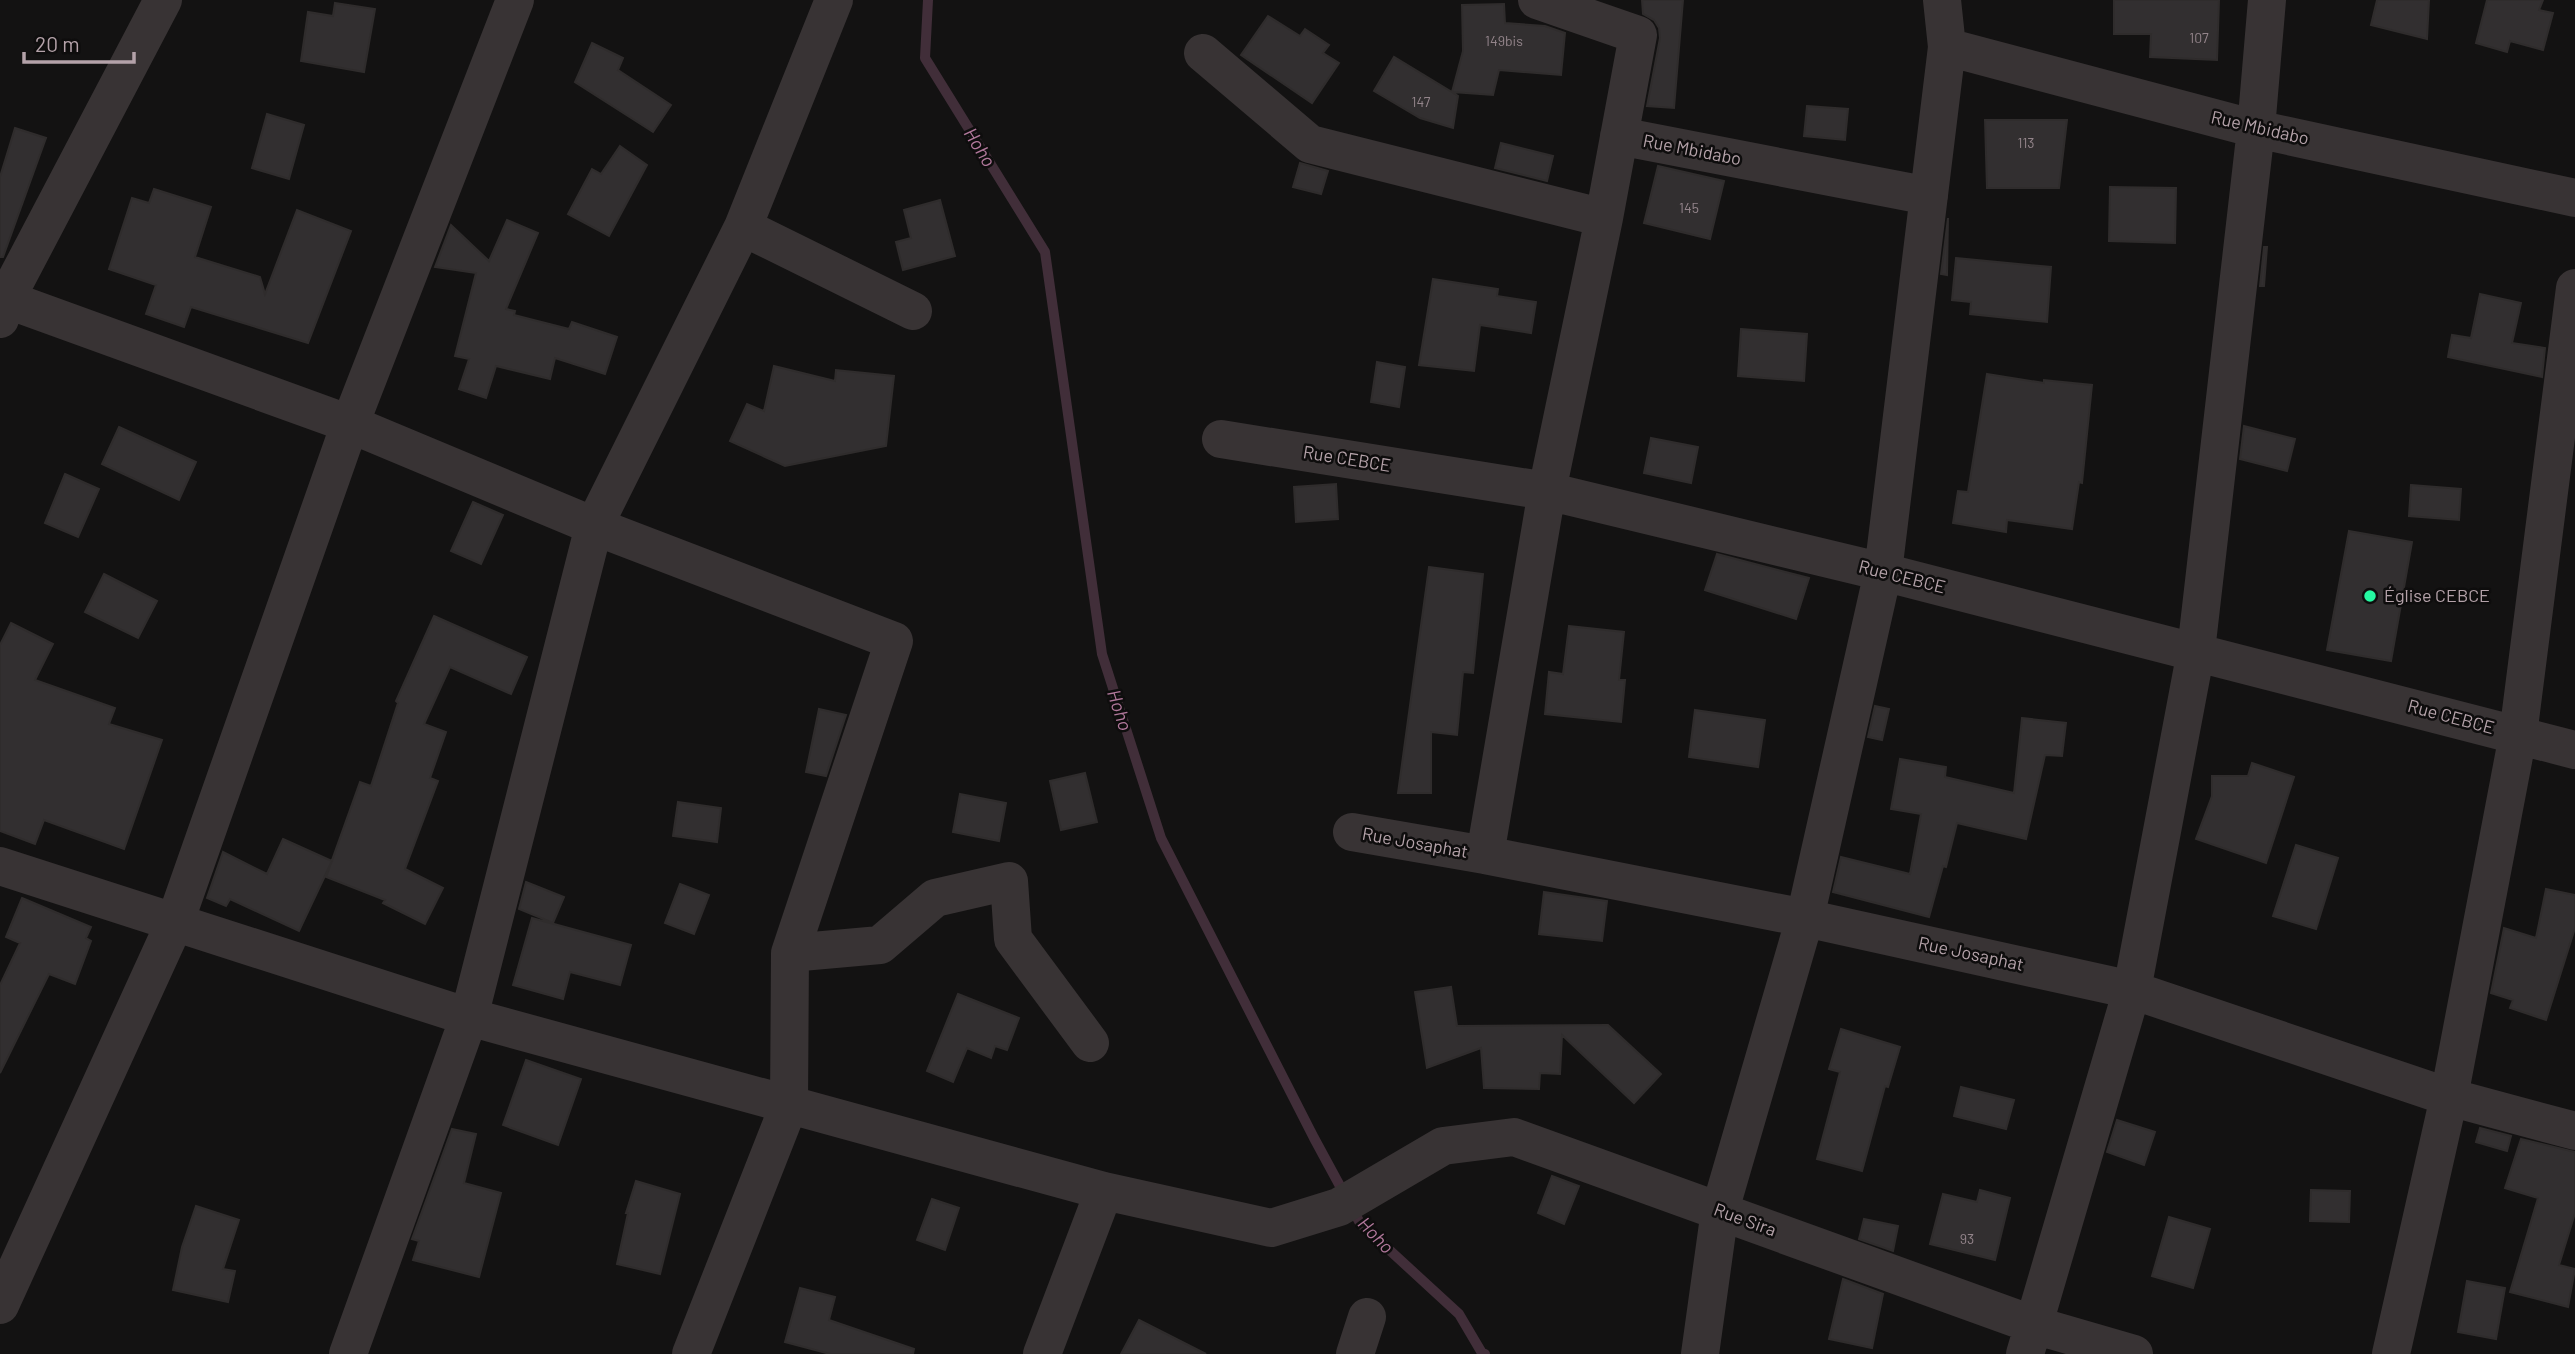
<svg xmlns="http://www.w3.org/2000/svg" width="2575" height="1354" viewBox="0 0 2575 1354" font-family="Barlow,sans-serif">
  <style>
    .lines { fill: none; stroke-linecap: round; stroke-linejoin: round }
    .stream { stroke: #412e39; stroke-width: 10 }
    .building { fill: #322f30; stroke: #2f2c2c; stroke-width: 2 }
    .minor { stroke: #383334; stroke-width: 38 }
    .poi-dot { fill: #25f8a1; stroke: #0e0d0d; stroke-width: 2.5 }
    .labels { text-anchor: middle; stroke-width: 5; stroke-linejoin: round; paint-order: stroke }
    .number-label { font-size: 14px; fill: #94858b }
    .street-label { font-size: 18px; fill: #b4a2a9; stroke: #0e0d0d }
    .poi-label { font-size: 18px; fill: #b4a2a9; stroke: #0e0d0d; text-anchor: start }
    .water-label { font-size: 19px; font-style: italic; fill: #b1789b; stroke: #0e0d0d }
  </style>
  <rect width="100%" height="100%" fill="#131212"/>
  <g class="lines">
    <path class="stream" d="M 928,0 L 925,58 L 1045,252 L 1102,654 L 1161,838 L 1314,1138 L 1360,1223 L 1459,1314 L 1482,1353 L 1485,1354"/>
  </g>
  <path class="building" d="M 1642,0 L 1683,0 L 1674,108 L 1647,106 L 1660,38 L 1659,28 L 1654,20 L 1643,14 Z
    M 2114,0 L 2219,0 L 2217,60 L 2150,57 L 2151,34 L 2114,34 Z
    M 2377,0 L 2429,0 L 2427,39 L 2371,25 Z
    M 2487,0 L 2543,0 L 2539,10 L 2553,13 L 2543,50 L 2510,41 L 2507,52 L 2476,43 Z
    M 335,3 L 375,9 L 364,72 L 301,61 L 308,12 L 333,16 Z
    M 1504,4 L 1505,23 L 1545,26 L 1565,33 L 1561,75 L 1499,70 L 1493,95 L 1452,92 L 1458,96 L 1453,128 L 1420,118 L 1374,91 L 1394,57 L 1452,92 L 1463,51 L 1462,5 Z
    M 1268,16 L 1300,36 L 1305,29 L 1329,45 L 1323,53 L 1339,63 L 1312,103 L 1241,55 Z
    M 592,43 L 623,58 L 618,70 L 671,105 L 653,132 L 575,82 Z
    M 1807,106 L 1848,109 L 1845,140 L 1804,136 Z
    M 267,114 L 304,125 L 289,179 L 252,168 Z
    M 1985,120 L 2067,120 L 2059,188 L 1987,188 Z
    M 15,128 L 46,138 L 3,257 L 0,257 L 0,177 Z
    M 1501,143 L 1553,156 L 1547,181 L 1495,168 Z
    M 620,146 L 647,165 L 609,236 L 568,214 L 592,169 L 601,174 Z
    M 1300,163 L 1328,171 L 1321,194 L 1293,187 Z
    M 1658,166 L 1724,181 L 1710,239 L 1644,223 Z
    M 2110,187 L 2176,188 L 2175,243 L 2109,241 Z
    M 154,189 L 211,207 L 195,257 L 260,277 L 265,294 L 297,210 L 351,231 L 308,343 L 191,307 L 184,327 L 146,314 L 156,285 L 109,269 L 132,198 L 149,203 Z
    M 940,200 L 955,256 L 903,270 L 896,242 L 911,238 L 904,210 Z
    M 1948,218 L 1947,275 L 1941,274 Z
    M 507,220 L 538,233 L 506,309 L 515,311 L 514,315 L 569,329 L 572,322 L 617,337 L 605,374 L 555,358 L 550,379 L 496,366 L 486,398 L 459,389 L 469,359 L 455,356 L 476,273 L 435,267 L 451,225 L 489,261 Z
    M 2264,247 L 2267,247 L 2264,286 L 2260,286 Z
    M 1956,258 L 2051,267 L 2047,322 L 1970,314 L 1971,302 L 1952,300 Z
    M 1433,279 L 1498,289 L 1497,296 L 1536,302 L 1531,333 L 1480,325 L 1474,371 L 1419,365 Z
    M 2480,294 L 2521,303 L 2512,343 L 2545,348 L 2542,377 L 2448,357 L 2452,335 L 2471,338 Z
    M 1741,329 L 1807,334 L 1804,381 L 1738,376 Z
    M 1377,362 L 1405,367 L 1399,407 L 1371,402 Z
    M 774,366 L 835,381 L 836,370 L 894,376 L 886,446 L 785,466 L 730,441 L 747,404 L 764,411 Z
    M 1987,374 L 2044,383 L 2044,380 L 2092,385 L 2082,483 L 2079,482 L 2072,529 L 2007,520 L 2006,532 L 1953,523 L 1958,491 L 1968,492 Z
    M 2244,426 L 2295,439 L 2287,471 L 2240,459 Z
    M 119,427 L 196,462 L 179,500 L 102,464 Z
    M 1651,438 L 1698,447 L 1691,483 L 1644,473 Z
    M 65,474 L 99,489 L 78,537 L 45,523 Z
    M 1336,484 L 1338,519 L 1296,522 L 1294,487 Z
    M 2411,485 L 2461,489 L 2459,520 L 2409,516 Z
    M 473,502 L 503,515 L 481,564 L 451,551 Z
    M 2349,531 L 2412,542 L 2391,661 L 2327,650 Z
    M 1717,554 L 1809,578 L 1796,619 L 1705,590 Z
    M 1429,567 L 1483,574 L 1473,673 L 1463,672 L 1457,735 L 1431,732 L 1431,793 L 1398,793 Z
    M 104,574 L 157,601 L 138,638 L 85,612 Z
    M 434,616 L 527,657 L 511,694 L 450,667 L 424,724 L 446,732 L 430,778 L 438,781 L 405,869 L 443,888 L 425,924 L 383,903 L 385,900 L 326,877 L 360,782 L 371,786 L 398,703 L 396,701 Z
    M 11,623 L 53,644 L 35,680 L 115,708 L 109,724 L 162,740 L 124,849 L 44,820 L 35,844 L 0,831 L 0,645 Z
    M 1569,626 L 1624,632 L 1619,680 L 1625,680 L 1621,722 L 1545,714 L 1549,672 L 1563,674 Z
    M 1875,706 L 1889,709 L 1882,740 L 1868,737 Z
    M 819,709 L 846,715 L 826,776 L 806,772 Z
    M 1695,710 L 1765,720 L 1758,767 L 1689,757 Z
    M 2022,718 L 2066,723 L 2062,756 L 2045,755 L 2026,839 L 1957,823 L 1946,867 L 1943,866 L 1929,917 L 1833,892 L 1841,857 L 1910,874 L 1921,814 L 1891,809 L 1900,759 L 1946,767 L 1945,777 L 2014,793 Z
    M 2252,763 L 2294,777 L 2266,863 L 2196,839 L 2212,796 L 2212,776 L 2248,776 Z
    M 1085,773 L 1097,822 L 1061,830 L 1050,781 Z
    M 960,794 L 1006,803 L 999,841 L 953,832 Z
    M 678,802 L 721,808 L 717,842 L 673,836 Z
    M 283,839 L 332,861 L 299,931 L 230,899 L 226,906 L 207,898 L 223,852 L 267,874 Z
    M 2296,845 L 2338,858 L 2316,929 L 2273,916 Z
    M 526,882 L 564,897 L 553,923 L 519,909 Z
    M 680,884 L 709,895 L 694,934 L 665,923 Z
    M 2546,889 L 2575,895 L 2575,928 L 2546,1020 L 2510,1008 L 2513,1000 L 2491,993 L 2504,928 L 2536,938 Z
    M 1544,892 L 1607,901 L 1602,941 L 1539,934 Z
    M 22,898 L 91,927 L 86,938 L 91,941 L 75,984 L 49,974 L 0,1073 L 0,985 L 20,943 L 6,937 Z
    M 532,918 L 631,945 L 620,985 L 570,972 L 563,999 L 513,985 Z
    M 1451,987 L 1457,1026 L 1608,1025 L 1661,1074 L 1634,1103 L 1562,1035 L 1560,1074 L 1540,1073 L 1539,1089 L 1484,1088 L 1481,1048 L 1427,1068 L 1415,992 Z
    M 958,994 L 1019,1018 L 1007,1050 L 995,1046 L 991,1058 L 967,1048 L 953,1082 L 927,1071 Z
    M 1841,1029 L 1900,1047 L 1888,1087 L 1885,1086 L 1862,1171 L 1817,1159 L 1840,1072 L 1829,1069 Z
    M 526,1060 L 581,1079 L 558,1145 L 503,1125 Z
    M 1961,1087 L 2014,1100 L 2006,1129 L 1954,1116 Z
    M 2117,1120 L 2155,1132 L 2144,1165 L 2107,1152 Z
    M 2480,1128 L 2511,1136 L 2507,1151 L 2476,1142 Z
    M 452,1129 L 476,1134 L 464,1183 L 501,1193 L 479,1277 L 413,1260 L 419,1241 L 412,1239 Z
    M 2521,1139 L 2575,1152 L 2575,1213 L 2559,1265 L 2575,1269 L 2568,1307 L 2510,1292 L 2538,1198 L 2505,1188 Z
    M 1552,1176 L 1579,1186 L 1564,1224 L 1538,1213 Z
    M 636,1181 L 680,1194 L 660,1274 L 617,1264 L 628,1213 L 626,1213 Z
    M 1980,1190 L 2010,1198 L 1995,1260 L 1930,1244 L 1943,1194 L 1977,1202 Z
    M 2311,1190 L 2350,1191 L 2349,1222 L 2310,1221 Z
    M 932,1199 L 959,1208 L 945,1250 L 917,1240 Z
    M 196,1206 L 239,1220 L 223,1269 L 235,1271 L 228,1302 L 173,1290 L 182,1247 Z
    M 2169,1217 L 2210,1229 L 2193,1288 L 2152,1276 Z
    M 1864,1219 L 1898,1226 L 1893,1251 L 1859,1239 Z
    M 1843,1279 L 1883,1294 L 1872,1348 L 1829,1339 Z
    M 2467,1281 L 2505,1288 L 2496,1339 L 2458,1332 Z
    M 800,1288 L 835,1297 L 829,1320 L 914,1349 L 913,1354 L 830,1354 L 785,1342 Z
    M 1139,1320 L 1206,1354 L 1121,1354 Z"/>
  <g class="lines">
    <path class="minor" d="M 1947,47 L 2256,129 L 2575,198
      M 1203,53 L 1310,144 L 1604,218
      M 1619,136 L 1929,196
      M 743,227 L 913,311
      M 0,297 L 350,424 L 594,526 L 894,641 L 790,953 L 789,1105 L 691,1354
      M 0,319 L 6,299 L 163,0
      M 1221,439 L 1547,491 L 1883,572 L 2575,750
      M 1352,832 L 1485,855 L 1805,918 L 2132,990 L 2449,1097 L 2575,1131
      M 1485,855 L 1547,491 L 1604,218 L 1638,35 L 1537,0
      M 0,866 L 469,1017 L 1104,1191 L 1271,1228 L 1339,1207 L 1443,1146 L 1514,1137 L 2034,1325 L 2134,1354
      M 790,953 L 880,945 L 935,898 L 1009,881 L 1013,939 L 1090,1043
      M 0,1305 L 175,922 L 350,424 L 515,0
      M 348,1354 L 469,1017 L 594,526 L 743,227 L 834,0
      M 1042,1354 L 1104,1191
      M 1355,1354 L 1367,1317
      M 1700,1354 L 1720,1210 L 1805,918 L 1883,572 L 1947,47 L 1942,0
      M 2025,1354 L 2132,990 L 2196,651 L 2256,129 L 2267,0
      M 2391,1354 L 2449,1097 L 2518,735 L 2575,288"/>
  </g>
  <circle class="poi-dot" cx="2370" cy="596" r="7"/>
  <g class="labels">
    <g class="number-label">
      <text x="2199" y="43">107</text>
      <text x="1504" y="46">149bis</text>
      <text x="1421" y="107">147</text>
      <text x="2026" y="148">113</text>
      <text x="1689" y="213">145</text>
      <text x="1967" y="1244">93</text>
    </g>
    <g class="street-label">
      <text transform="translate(2260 128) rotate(13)" y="6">Rue Mbidabo</text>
      <text transform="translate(1692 150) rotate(11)" y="6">Rue Mbidabo</text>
      <text transform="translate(1347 459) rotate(9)" y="6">Rue CEBCE</text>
      <text transform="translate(1902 577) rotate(14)" y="6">Rue CEBCE</text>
      <text transform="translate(2451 717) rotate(15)" y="6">Rue CEBCE</text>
      <text transform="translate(1415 843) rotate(10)" y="6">Rue Josaphat</text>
      <text transform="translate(1971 954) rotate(12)" y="6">Rue Josaphat</text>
      <text transform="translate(1745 1220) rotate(20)" y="6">Rue Sira</text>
    </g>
    <g class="poi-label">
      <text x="2384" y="602">Église CEBCE</text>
    </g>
    <g class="water-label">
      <text transform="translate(980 147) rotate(58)" y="7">Hoho</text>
      <text transform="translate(1120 710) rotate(72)" y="7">Hoho</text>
      <text transform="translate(1376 1235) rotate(46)" y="7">Hoho</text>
    </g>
  </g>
  <path d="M24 52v10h110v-10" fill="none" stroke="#b4a2a9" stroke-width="3.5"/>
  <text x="35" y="52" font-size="21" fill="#b4a2a9" stroke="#0e0d0d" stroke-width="5" paint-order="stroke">20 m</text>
</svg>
